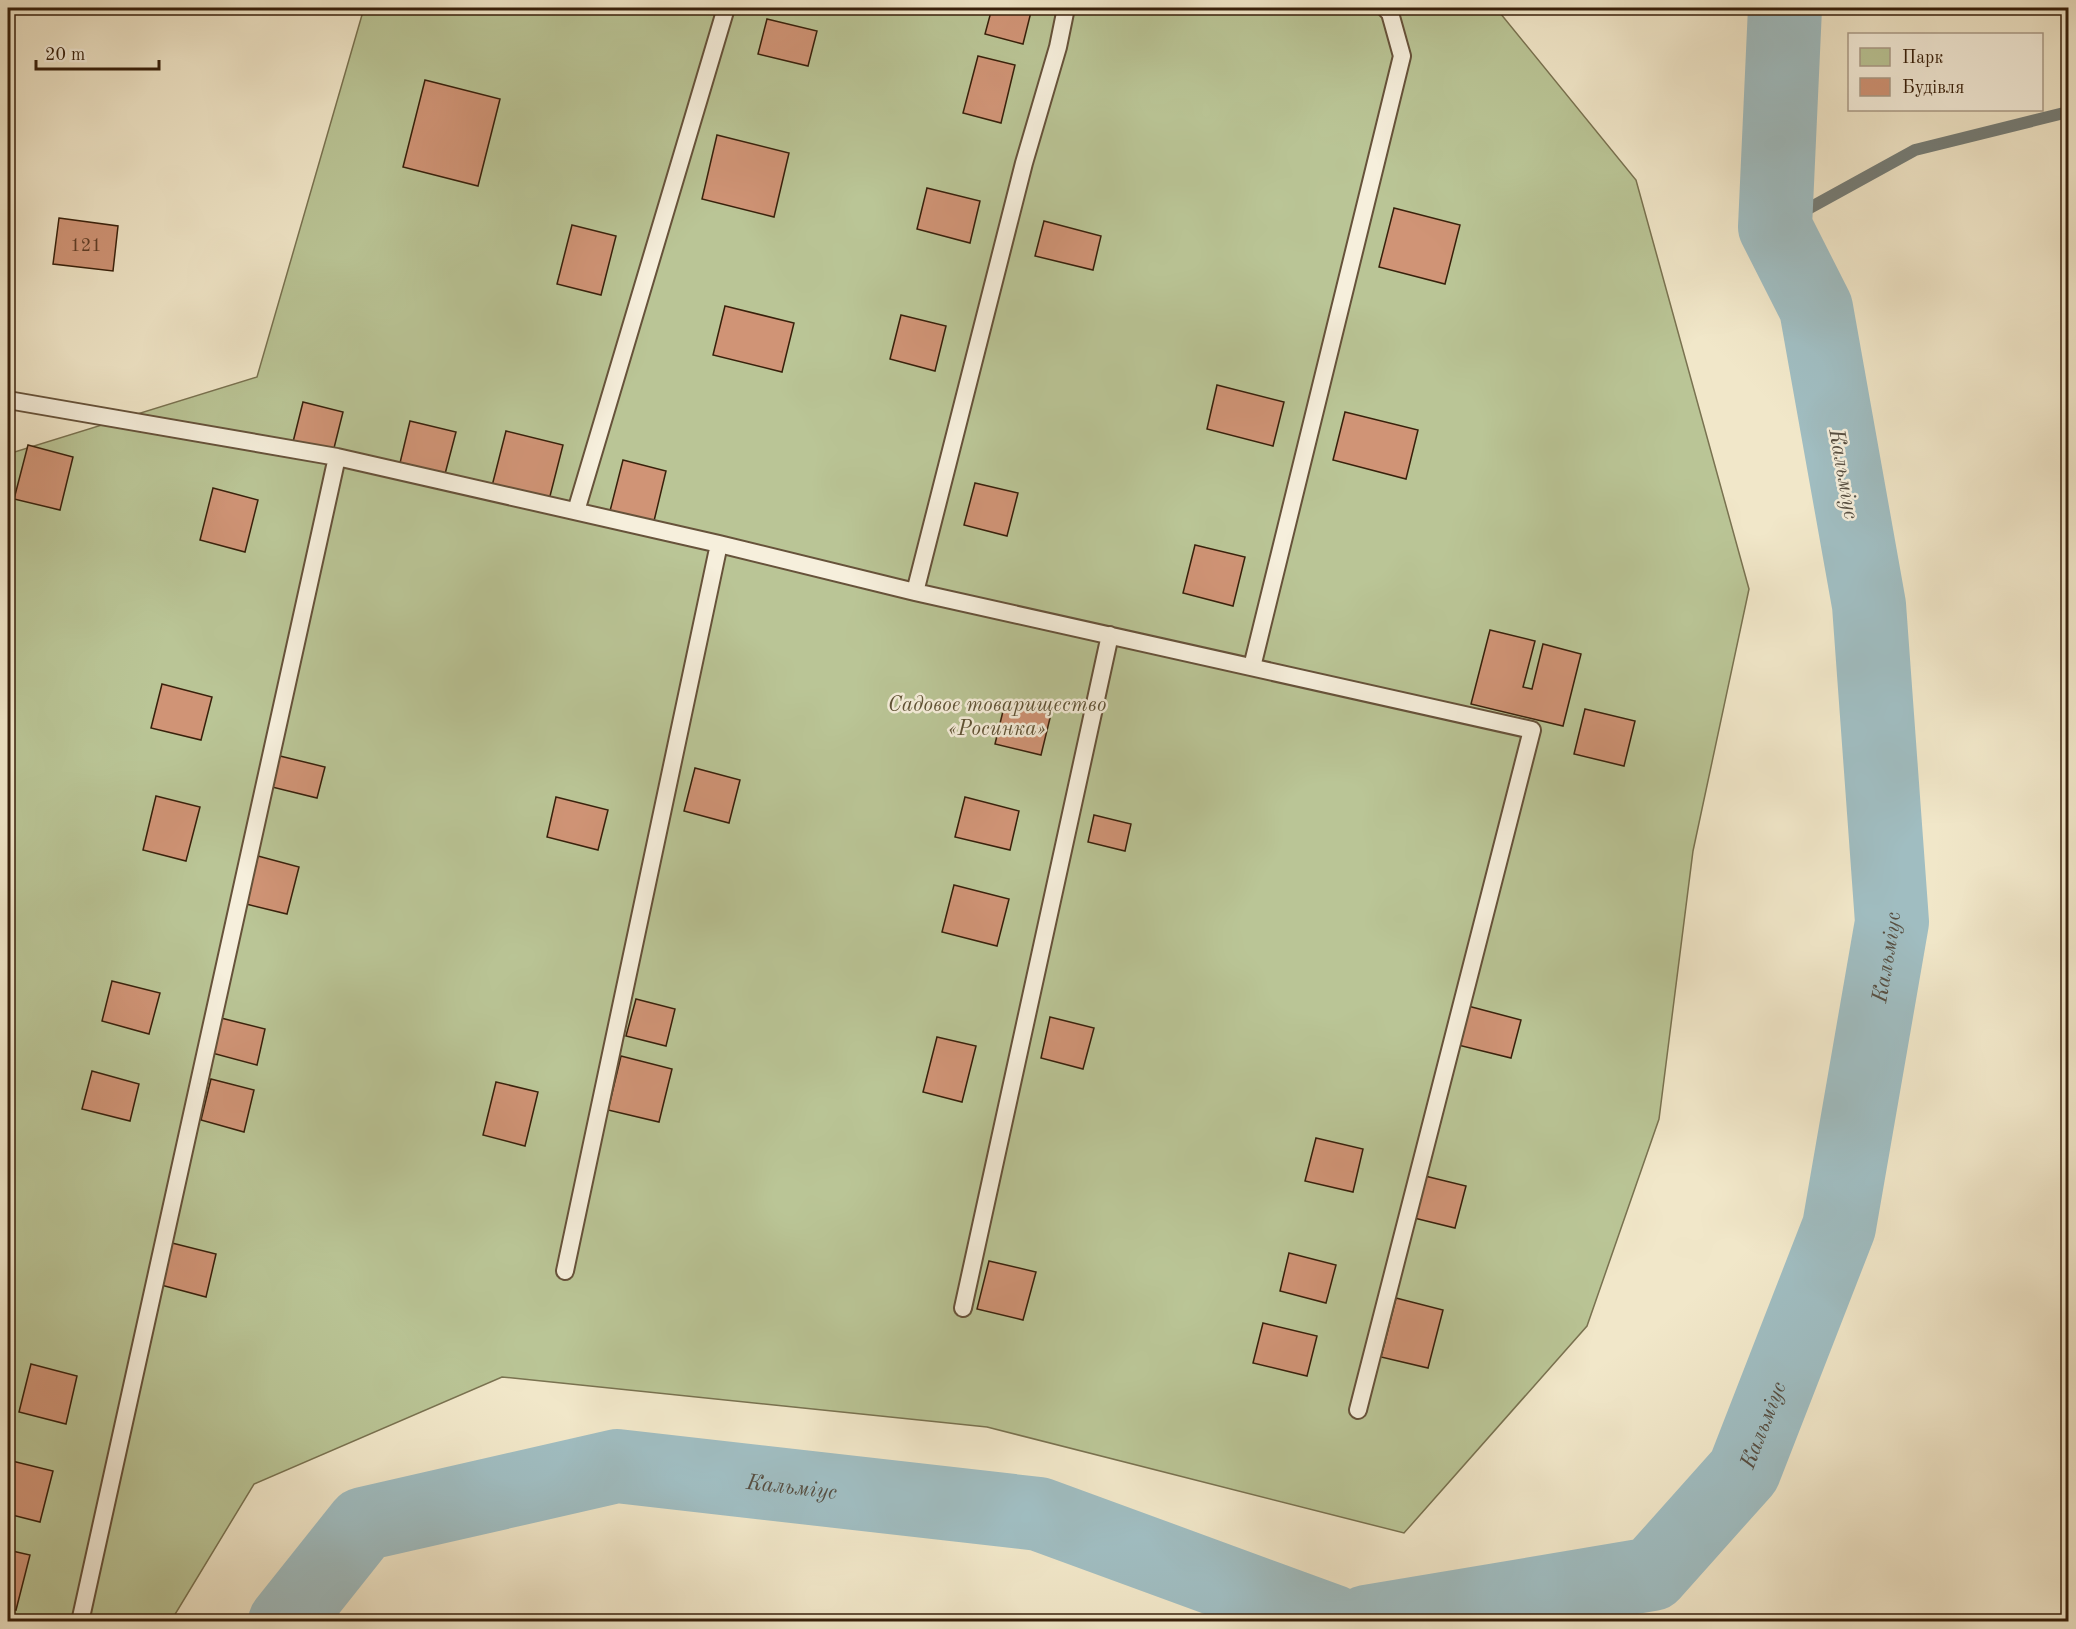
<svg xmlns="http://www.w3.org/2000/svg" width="2076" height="1629" viewBox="0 0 2076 1629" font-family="'Old Standard TT',serif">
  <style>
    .green { fill: #bac596; stroke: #797250; stroke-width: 1.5 }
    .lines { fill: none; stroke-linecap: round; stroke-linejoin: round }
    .stream { stroke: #767e78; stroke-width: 12 }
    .river { stroke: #a0bdc1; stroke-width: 74 }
    .building { fill: #d09476; stroke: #38200b; stroke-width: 1.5 }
    .lane-casing { stroke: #66523a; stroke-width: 20 }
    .lane { stroke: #f6efdc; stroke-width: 16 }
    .labels { text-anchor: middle; stroke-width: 5; stroke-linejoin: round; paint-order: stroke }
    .number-label { font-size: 18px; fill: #5e3d26 }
    .park-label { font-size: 21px; font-style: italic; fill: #5f5235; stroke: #f6efdc }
    .water-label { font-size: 22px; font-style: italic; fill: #574f42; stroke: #f6efdc }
  </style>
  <rect width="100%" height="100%" fill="#f1e7c9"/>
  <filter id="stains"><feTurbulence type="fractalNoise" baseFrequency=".00333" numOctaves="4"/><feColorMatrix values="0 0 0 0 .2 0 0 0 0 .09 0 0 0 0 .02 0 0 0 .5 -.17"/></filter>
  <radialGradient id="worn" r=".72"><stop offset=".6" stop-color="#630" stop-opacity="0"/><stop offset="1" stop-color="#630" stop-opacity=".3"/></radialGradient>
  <path class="green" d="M 364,8 L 1496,8 L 1636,180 L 1749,589 L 1693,851 L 1659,1119 L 1587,1326 L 1404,1533 L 987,1427 L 502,1377 L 254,1484 L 171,1621 L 8,1622 L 8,454 L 257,377 Z"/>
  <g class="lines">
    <path class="stream" d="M 1775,227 L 1915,150 L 2068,112"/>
    <g class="river">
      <path id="s1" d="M 285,1622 L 363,1524 L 617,1466 L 1039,1514 L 1334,1622"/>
      <path id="s2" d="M 1366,1622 L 1652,1574 L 1744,1471 L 1839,1227 L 1892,922 L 1869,605 L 1816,308 L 1775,227 L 1785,8"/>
    </g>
  </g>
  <path class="building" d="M 992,8 L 1032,8 L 1023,44 L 985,34 Z
    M 767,19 L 817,31 L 808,66 L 758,54 Z
    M 978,56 L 1015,65 L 1001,123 L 963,113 Z
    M 425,80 L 500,99 L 478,186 L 403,167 Z
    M 717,135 L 789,153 L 774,217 L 702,199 Z
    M 927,188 L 980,201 L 970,243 L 917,229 Z
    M 1394,208 L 1460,225 L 1445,284 L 1379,267 Z
    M 59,218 L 118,226 L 113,271 L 53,264 Z
    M 1044,221 L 1101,236 L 1093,270 L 1035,256 Z
    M 572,225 L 616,236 L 601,295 L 557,284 Z
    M 725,306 L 794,323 L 782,372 L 713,355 Z
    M 901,315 L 946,326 L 935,371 L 890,359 Z
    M 1217,385 L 1284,402 L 1273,446 L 1207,429 Z
    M 303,402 L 343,412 L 333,452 L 293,442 Z
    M 1345,412 L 1418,430 L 1406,479 L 1333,460 Z
    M 410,421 L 456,432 L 445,474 L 400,463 Z
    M 506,431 L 563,445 L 549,500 L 492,486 Z
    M 28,445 L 73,457 L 60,510 L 14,499 Z
    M 623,460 L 666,471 L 654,521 L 610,511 Z
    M 975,483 L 1018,493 L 1007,536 L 964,525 Z
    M 213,488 L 258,500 L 245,552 L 200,540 Z
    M 1195,545 L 1245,557 L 1233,606 L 1183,593 Z
    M 1490,630 L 1535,641 L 1523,687 L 1532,689 L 1543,644 L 1581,654 L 1563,726 L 1471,704 Z
    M 162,684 L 212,697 L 201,740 L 151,728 Z
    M 1005,703 L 1051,714 L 1041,755 L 995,744 Z
    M 1585,709 L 1635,721 L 1624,766 L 1574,754 Z
    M 280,756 L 325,767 L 317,798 L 272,787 Z
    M 695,768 L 740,780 L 729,823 L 684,811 Z
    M 156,796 L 200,807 L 186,861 L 143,850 Z
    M 556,797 L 608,810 L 598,850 L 547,837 Z
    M 965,797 L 1019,811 L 1010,850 L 955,837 Z
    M 1094,815 L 1131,824 L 1125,851 L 1088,842 Z
    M 258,856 L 299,867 L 287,914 L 246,904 Z
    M 954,885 L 1009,899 L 997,946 L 942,932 Z
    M 112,981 L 160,993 L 149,1034 L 102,1021 Z
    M 636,999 L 675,1009 L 666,1046 L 626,1036 Z
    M 1468,1006 L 1521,1020 L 1511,1058 L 1458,1045 Z
    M 1050,1017 L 1094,1028 L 1083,1069 L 1041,1058 Z
    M 221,1018 L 265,1029 L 257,1065 L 212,1053 Z
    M 937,1037 L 976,1046 L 962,1102 L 923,1092 Z
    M 621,1056 L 672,1069 L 659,1122 L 608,1110 Z
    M 92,1071 L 139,1084 L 130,1121 L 82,1109 Z
    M 211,1079 L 254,1090 L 244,1132 L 201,1120 Z
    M 496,1082 L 538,1092 L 525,1146 L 483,1135 Z
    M 1316,1138 L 1363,1149 L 1353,1192 L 1305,1181 Z
    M 1425,1176 L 1466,1186 L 1455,1228 L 1414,1218 Z
    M 172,1243 L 216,1254 L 206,1297 L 161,1285 Z
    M 1289,1253 L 1336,1265 L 1326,1303 L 1280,1291 Z
    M 989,1261 L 1036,1272 L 1023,1320 L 977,1309 Z
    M 1396,1298 L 1443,1310 L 1428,1368 L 1381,1357 Z
    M 1263,1323 L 1317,1336 L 1307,1376 L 1253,1363 Z
    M 31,1364 L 77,1376 L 66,1424 L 19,1412 Z
    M 8,1460 L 53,1471 L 40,1522 L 8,1514 Z
    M 8,1550 L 30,1555 L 16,1610 L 8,1608 Z"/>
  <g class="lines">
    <g class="lane-casing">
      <path id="lane" d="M 8,400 L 337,457 L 719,544 L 915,592 L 1532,730 L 1358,1410
        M 576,511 L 726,8
        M 915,592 L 1024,163 L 1058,47 L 1066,8
        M 1252,667 L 1402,56 L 1390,13 L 1385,8
        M 565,1271 L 719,544
        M 963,1308 L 1110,635
        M 80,1622 L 337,457"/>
    </g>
    <use href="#lane" class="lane"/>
  </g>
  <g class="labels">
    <g class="number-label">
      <text x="86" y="251">121</text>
    </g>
    <g class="park-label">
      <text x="997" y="711">Садовое товарищество<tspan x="997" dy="24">«Росинка»</tspan></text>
    </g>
    <g class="water-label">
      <text transform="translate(1845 474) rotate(80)" y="8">Кальміус</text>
      <text dy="8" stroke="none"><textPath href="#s2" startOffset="964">Кальміус</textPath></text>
      <text dy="8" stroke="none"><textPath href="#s2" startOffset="478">Кальміус</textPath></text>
      <text dy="8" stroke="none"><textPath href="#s1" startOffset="562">Кальміус</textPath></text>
    </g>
  </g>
  <rect width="2076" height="1629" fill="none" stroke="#f1e7c9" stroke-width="30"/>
  <rect x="9" y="9" width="2058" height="1611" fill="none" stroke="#38200b" stroke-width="3"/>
  <rect x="15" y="15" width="2046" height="1599" fill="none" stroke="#38200b" stroke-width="1.5"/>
  <rect x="1848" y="33" width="195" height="78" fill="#f6efdc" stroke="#aa9c88" stroke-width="1.5"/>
  <rect x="1860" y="48" width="30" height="18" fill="#bac596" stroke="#aa9c88" stroke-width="1.5"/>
  <text x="1902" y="63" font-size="18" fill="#38200b">Парк</text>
  <rect x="1860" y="78" width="30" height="18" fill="#d09476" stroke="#aa9c88" stroke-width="1.5"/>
  <text x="1902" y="93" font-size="18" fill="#38200b">Будівля</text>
  <path d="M36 60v9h123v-9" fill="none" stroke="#38200b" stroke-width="3"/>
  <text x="45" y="60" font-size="18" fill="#38200b" stroke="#f6efdc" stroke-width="4.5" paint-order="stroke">20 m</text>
  <rect width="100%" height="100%" filter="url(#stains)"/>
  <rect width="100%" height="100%" fill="url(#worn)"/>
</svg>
